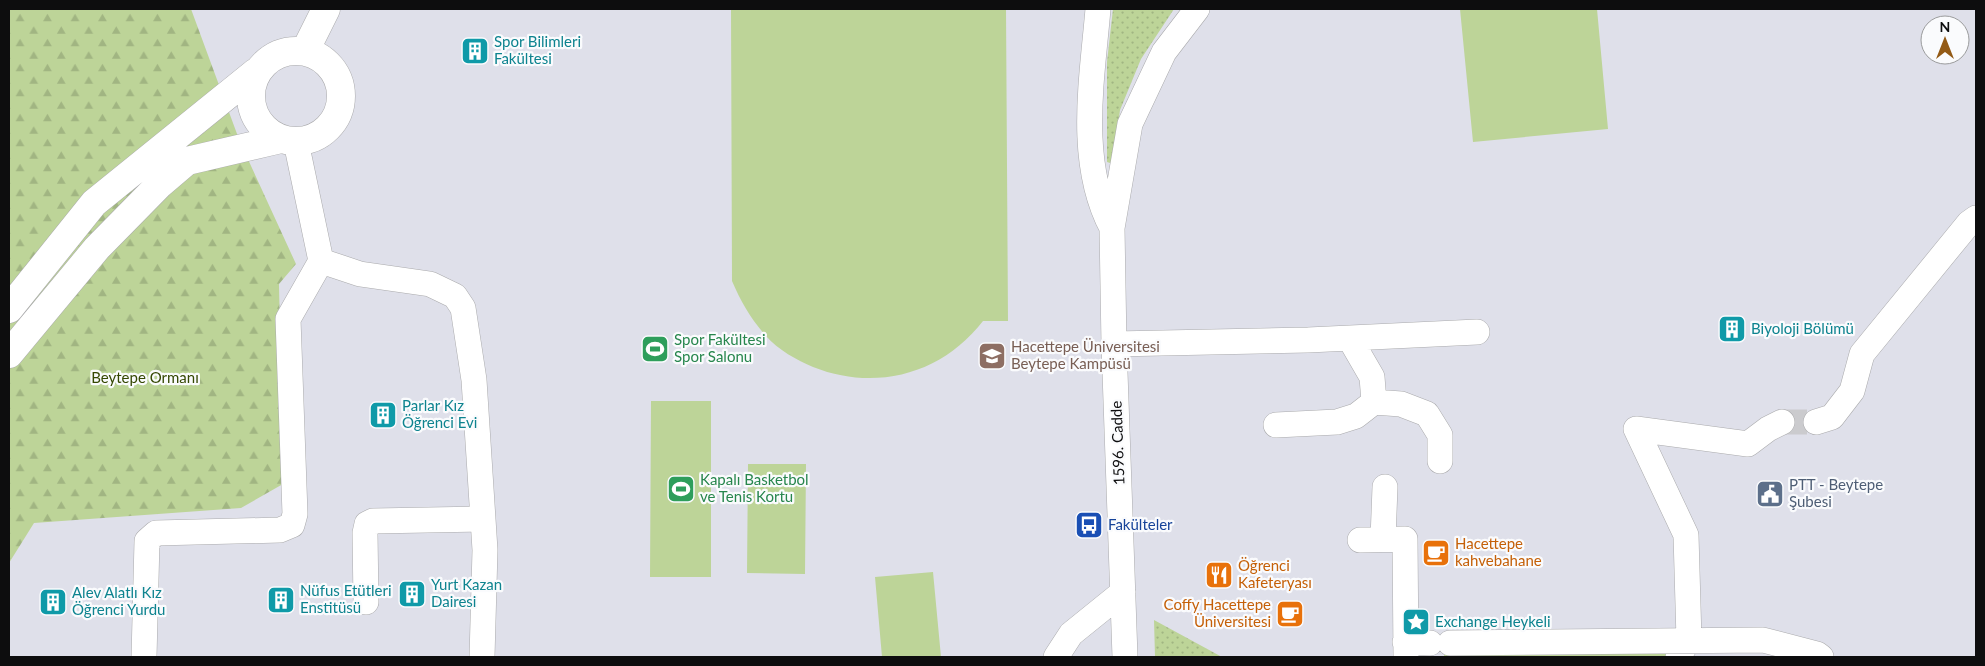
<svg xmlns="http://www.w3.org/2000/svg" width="1985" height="666" viewBox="0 0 1985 666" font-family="Lato,sans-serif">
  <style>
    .built { fill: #dfe0ea; fill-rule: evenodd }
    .grass { fill: url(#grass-dots) }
    .forest { fill: url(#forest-firs) }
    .pitch { fill: #bdd498 }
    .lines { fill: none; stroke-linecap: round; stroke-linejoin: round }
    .minor-tunnel { stroke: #cbcbce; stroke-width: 25; stroke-dasharray: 25 12; stroke-linecap: butt }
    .minor-casing { stroke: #aaaaac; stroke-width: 26 }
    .major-casing { stroke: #aaaaac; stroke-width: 29 }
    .minor { stroke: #fff; stroke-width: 25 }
    .major { stroke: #fff; stroke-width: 28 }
    .labels { text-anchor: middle; stroke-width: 4.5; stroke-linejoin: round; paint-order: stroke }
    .culture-label { font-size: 15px; fill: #0d838f; stroke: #fafbfd; text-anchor: start }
    .leisure-label { font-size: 15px; fill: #27864d; stroke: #fafbfd; text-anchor: start }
    .education-label { font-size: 15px; fill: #785e54; stroke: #fafbfd; text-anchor: start }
    .park-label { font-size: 15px; fill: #354803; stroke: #fafbfd }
    .street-label { font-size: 15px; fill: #0d0d0e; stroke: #fafbfd }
    .service-label { font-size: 15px; fill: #4e5e75; stroke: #fafbfd; text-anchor: start }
    .transit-label { font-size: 15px; fill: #164399; stroke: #fafbfd; text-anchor: start }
    .food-label { font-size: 15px; fill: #c56008; stroke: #fafbfd; text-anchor: start }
  </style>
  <defs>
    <pattern id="grass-dots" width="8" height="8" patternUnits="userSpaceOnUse" patternTransform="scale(1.25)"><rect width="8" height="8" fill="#bdd498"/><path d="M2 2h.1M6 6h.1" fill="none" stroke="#a1b582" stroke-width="1.8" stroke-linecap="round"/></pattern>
    <pattern id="forest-firs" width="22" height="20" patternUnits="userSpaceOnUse" patternTransform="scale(1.25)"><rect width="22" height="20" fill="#bdd498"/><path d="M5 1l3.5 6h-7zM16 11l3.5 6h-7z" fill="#a1b582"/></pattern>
  </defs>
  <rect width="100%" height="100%" fill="#ededf0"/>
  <path class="built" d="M 9,9 L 1976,9 L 1976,657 L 9,657 ZM 1930,25 L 1960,25 L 1960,55 L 1930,55 Z"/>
  <path class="grass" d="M 1113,9 L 1174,9 L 1141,59 L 1120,110 L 1113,164 L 1107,162 L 1107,62 Z
    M 1154,620 L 1222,657 L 1155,657 Z
    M 1672,650 L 1667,657 L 1444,657 L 1444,655 Z"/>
  <path class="forest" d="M 9,9 L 191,9 L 240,142 L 296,264 L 279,284 L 283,484 L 241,508 L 34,523 L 9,563 Z"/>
  <path class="pitch" d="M 731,9 L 1006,9 L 1008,321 L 983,321 C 942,374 876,392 813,367 C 797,360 778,350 766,336 C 751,319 741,302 732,281 Z
    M 1460,9 L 1597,9 L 1608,129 L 1473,142 Z
    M 651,401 L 711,401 L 711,577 L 650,577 Z
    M 748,464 L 806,464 L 805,574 L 747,573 Z
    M 933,572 L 941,657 L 882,657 L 875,577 Z"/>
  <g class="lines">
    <path class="minor-tunnel" d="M 1782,422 L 1816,422"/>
    <g class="minor-casing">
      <path id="minor" d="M 1098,9 C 1092,80 1077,162 1112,228
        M 321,261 L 360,274 L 430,284 L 455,296 L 463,308 L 474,380 L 485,550 L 482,657
        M 1350,339 L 1372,377 L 1374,402 L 1401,404 L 1427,414 L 1440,435 L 1440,461
        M 1114,344 L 1308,340 L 1477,332
        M 1816,422 L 1832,417 L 1852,391 L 1862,354 L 1969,223 L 1976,218
        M 1276,425 L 1337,422 L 1356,416 L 1374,402
        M 1636,429 L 1686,535 L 1689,640 L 1678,657
        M 1636,429 L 1748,444 L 1768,429 L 1782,422
        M 1383,539 L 1385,487
        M 1360,540 L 1405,539 L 1406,657
        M 366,602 L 365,533 L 367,524 L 373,521 L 483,519
        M 1405,642 L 1430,643
        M 1450,643 L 1763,640 L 1817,654 L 1821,657
        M 144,657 L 147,541 L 156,533 L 280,530 L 292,525 L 295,514 L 288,319 L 321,261 L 296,142
        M 1056,657 L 1071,634 L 1123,592
        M 1125,657 L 1114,344 L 1112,228 L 1130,124 L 1164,52 L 1197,9"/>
    </g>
    <g class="major-casing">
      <path id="major" d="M251 96a45 45 0 1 1 90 0a45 45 0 1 1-90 0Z
        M 305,51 L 326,9
        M 9,309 L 94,203 L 256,72
        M 9,354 L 97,248 L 160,184 L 187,161 L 281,139"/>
    </g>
    <use href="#minor" class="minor"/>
    <use href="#major" class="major"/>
  </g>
  <defs>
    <g id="building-square" transform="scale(1.4375)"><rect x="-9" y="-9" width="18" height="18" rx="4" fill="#0f9aa8" stroke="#fafbfd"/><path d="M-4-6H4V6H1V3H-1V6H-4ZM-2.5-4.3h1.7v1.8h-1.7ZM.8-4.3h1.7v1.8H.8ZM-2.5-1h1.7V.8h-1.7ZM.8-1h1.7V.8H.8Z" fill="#fff"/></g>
    <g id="stadium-square" transform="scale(1.4375)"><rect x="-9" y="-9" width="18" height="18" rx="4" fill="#2e9e5b" stroke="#fafbfd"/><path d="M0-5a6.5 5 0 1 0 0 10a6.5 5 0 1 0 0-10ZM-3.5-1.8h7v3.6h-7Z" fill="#fff"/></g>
    <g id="university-square" transform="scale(1.4375)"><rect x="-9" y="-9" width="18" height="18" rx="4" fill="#8d6e63" stroke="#fafbfd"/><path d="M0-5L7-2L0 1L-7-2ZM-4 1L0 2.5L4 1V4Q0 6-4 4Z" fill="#fff"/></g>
    <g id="civic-square" transform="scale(1.4375)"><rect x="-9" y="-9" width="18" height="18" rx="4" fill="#5c6f8a" stroke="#fafbfd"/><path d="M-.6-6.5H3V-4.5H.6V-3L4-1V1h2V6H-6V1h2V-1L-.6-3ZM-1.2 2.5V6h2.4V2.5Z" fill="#fff"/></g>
    <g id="bus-square" transform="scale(1.4375)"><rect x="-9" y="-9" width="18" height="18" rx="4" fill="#1a4fb4" stroke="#fafbfd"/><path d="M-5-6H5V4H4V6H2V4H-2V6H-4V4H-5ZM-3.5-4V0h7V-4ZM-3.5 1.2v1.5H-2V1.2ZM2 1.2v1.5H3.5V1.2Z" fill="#fff"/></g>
    <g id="cafe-square" transform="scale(1.4375)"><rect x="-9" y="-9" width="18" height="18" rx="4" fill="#e8710a" stroke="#fafbfd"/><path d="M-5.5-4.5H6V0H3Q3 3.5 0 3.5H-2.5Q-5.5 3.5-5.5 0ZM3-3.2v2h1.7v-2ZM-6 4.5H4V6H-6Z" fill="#fff"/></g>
    <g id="restaurant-square" transform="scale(1.4375)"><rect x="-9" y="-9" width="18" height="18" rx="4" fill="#e8710a" stroke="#fafbfd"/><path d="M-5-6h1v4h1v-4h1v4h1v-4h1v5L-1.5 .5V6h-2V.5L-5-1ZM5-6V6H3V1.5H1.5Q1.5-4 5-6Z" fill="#fff"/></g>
    <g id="sight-square" transform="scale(1.4375)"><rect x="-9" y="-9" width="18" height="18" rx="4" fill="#0f9aa8" stroke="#fafbfd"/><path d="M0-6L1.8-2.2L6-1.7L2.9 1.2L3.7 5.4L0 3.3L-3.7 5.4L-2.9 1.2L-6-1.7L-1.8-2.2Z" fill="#fff"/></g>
  </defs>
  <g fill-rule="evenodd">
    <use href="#building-square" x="475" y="51"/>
    <use href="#building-square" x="1732" y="329"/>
    <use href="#stadium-square" x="655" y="349"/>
    <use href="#university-square" x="992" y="356"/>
    <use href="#building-square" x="383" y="415"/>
    <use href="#stadium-square" x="681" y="489"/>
    <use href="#civic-square" x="1770" y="494"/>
    <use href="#bus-square" x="1089" y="525"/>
    <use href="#cafe-square" x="1436" y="553"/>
    <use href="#restaurant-square" x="1219" y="575"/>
    <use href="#building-square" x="412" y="594"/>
    <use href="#building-square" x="281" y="600"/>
    <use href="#building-square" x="53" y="602"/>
    <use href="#cafe-square" x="1290" y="614"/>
    <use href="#sight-square" x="1416" y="622"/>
  </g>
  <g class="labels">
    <g class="culture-label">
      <text x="494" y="47">Spor Bilimleri<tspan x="494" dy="17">Fakültesi</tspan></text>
      <text x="1751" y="334">Biyoloji Bölümü</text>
      <text x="402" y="411">Parlar Kız<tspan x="402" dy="17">Öğrenci Evi</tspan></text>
      <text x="431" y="590">Yurt Kazan<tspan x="431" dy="17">Dairesi</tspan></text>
      <text x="300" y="596">Nüfus Etütleri<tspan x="300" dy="17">Enstitüsü</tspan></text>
      <text x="72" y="598">Alev Alatlı Kız<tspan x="72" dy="17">Öğrenci Yurdu</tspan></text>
      <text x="1435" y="627">Exchange Heykeli</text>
    </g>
    <g class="leisure-label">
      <text x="674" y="345">Spor Fakültesi<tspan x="674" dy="17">Spor Salonu</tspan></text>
      <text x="700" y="485">Kapalı Basketbol<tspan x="700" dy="17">ve Tenis Kortu</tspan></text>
    </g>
    <g class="education-label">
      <text x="1011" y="352">Hacettepe Üniversitesi<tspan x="1011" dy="17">Beytepe Kampüsü</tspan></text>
    </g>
    <g class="park-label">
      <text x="145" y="383">Beytepe Ormanı</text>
    </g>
    <g class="street-label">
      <text transform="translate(1118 443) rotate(-92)" y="5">1596. Cadde</text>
    </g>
    <g class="service-label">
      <text x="1789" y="490">PTT - Beytepe<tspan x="1789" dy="17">Şubesi</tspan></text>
    </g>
    <g class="transit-label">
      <text x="1108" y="530">Fakülteler</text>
    </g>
    <g class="food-label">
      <text x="1455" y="549">Hacettepe<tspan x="1455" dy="17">kahvebahane</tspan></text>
      <text x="1238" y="571">Öğrenci<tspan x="1238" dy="17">Kafeteryası</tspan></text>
      <text x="1271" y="610" text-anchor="end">Coffy Hacettepe<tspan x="1271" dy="17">Üniversitesi</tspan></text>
    </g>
  </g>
  <rect width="1985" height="666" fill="none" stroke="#0d0d0e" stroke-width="20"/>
  <g transform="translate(1945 40)"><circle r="24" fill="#fafbfd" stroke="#9b9c9d"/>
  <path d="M0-4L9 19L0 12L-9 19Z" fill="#935a16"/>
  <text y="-8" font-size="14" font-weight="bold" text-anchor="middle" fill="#0d0d0e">N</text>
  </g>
</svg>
